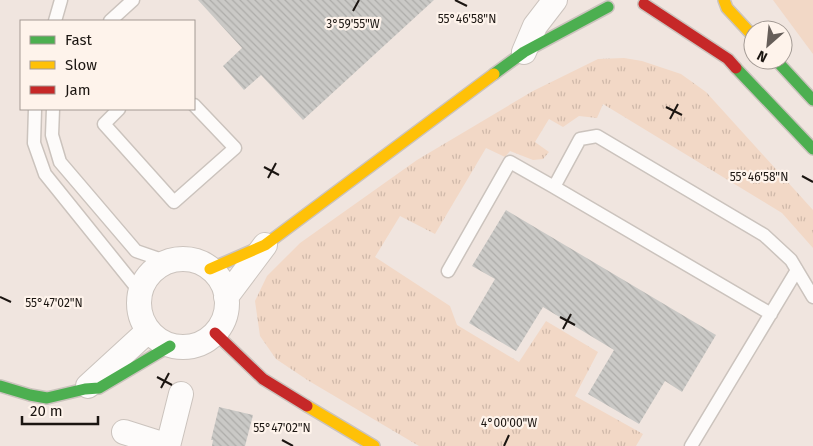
<svg xmlns="http://www.w3.org/2000/svg" width="813" height="446" viewBox="0 0 813 446" font-family="'Fira Sans',sans-serif">
  <style>
    .grass { fill: url(#grass-tufts) }
    .green { fill: #f2d8c6 }
    .building { fill: url(#building-back-hatch) }
    .lines { fill: none; stroke-linecap: round; stroke-linejoin: round }
    .lane-casing { stroke: #cbc3bd; stroke-width: 15 }
    .street-casing { stroke: #cbc3bd; stroke-width: 26 }
    .fast-casing { stroke: #cbc3bd; stroke-width: 14 }
    .slow-casing { stroke: #cbc3bd; stroke-width: 14 }
    .jam-casing { stroke: #cbc3bd; stroke-width: 14 }
    .lane { stroke: #fdfbfa; stroke-width: 12 }
    .street { stroke: #fdfbfa; stroke-width: 24 }
    .fast { stroke: #4caf50; stroke-width: 11 }
    .slow { stroke: #ffc107; stroke-width: 11 }
    .jam { stroke: #c62828; stroke-width: 11 }
    .ticks { fill: none; stroke: #1b1511; stroke-width: 2 }
    .ticks-label { font-size: 12px; text-anchor: middle; fill: #1b1511; stroke: #fef3eb; stroke-width: 4.5; stroke-linejoin: round; paint-order: stroke }
  </style>
  <defs>
    <pattern id="grass-tufts" width="24" height="20" patternUnits="userSpaceOnUse" patternTransform="scale(1.25)"><rect width="24" height="20" fill="#f2d8c6"/><path d="M3 7l-1-3M5 7V3M7 7l1-3M15 17l-1-3M17 17v-4M19 17l1-3" fill="none" stroke="#cfb8a9"/></pattern>
    <pattern id="building-back-hatch" width="6" height="6" patternUnits="userSpaceOnUse" patternTransform="scale(1.25)"><rect width="6" height="6" fill="#cac9c6"/><path d="M-1 5l2 2M0 0l6 6M5-1l2 2" fill="none" stroke="#adaca9"/></pattern>
  </defs>
  <rect width="100%" height="100%" fill="#f0e5df"/>
  <path class="grass" d="M 624,58 L 642,61 L 681,74 L 706,92 L 813,210 L 813,248 L 782,213 L 603,104 L 597,118 L 579,116 L 563,127 L 549,119 L 535,142 L 549,152 L 543,159 L 533,160 L 510,151 L 505,157 L 486,148 L 435,234 L 400,216 L 375,257 L 450,306 L 457,325 L 519,362 L 546,321 L 598,352 L 575,396 L 643,434 L 636,446 L 419,446 L 309,381 L 276,359 L 260,336 L 255,301 L 267,276 L 300,243 L 417,160 L 533,91 L 598,59 Z"/>
  <path class="green" d="M 773,0 L 813,0 L 813,54 Z"/>
  <path class="building" d="M 198,0 L 434,0 L 303,120 L 261,75 L 244,90 L 223,66 L 242,48 Z
    M 506,210 L 716,335 L 682,392 L 665,381 L 639,424 L 588,394 L 614,350 L 543,307 L 516,351 L 469,323 L 495,279 L 472,266 Z
    M 219,407 L 253,415 L 245,446 L 212,446 L 213,440 L 211,440 Z"/>
  <g class="lines">
    <g class="lane-casing">
      <path id="lane" d="M 55,21 L 61,0
        M 110,21 L 133,0
        M 35,109 L 34,143 L 45,174 L 140,292
        M 53,109 L 52,135 L 60,162 L 136,251 L 168,262
        M 119,109 L 104,124 L 174,202 L 235,148 L 194,105
        M 554,187 L 771,314
        M 448,271 L 510,162 L 554,187 L 580,139 L 597,136 L 764,235 L 791,260 L 813,297
        M 691,446 L 797,270"/>
    </g>
    <g class="street-casing">
      <path id="street" d="M 524,52 L 535,26 L 555,0
        M139 303a44 44 0 1 1 88 0a44 44 0 1 1-88 0Z
        M 226,297 L 265,245
        M 88,386 L 148,331
        M 124,432 L 168,446
        M 168,446 L 181,394"/>
    </g>
    <g class="fast-casing">
      <path id="fast" d="M 776,60 L 813,100
        M 736,68 L 813,149
        M 494,74 L 524,52 L 608,7
        M 0,386 L 30,395 L 47,398 L 85,389 L 99,388 L 170,346"/>
    </g>
    <g class="slow-casing">
      <path id="slow" d="M 724,0 L 727,8 L 753,36
        M 210,269 L 265,245 L 494,74
        M 307,406 L 374,446"/>
    </g>
    <g class="jam-casing">
      <path id="jam" d="M 644,4 L 728,59 L 736,68
        M 215,333 L 263,379 L 307,406"/>
    </g>
    <use href="#lane" class="lane"/>
    <use href="#street" class="street"/>
    <use href="#fast" class="fast"/>
    <use href="#slow" class="slow"/>
    <use href="#jam" class="jam"/>
  </g>
  <path class="ticks" d="M 455,0 L 467,6M 353,11 L 359,0M 666,107 L 682,115M 670,119 L 678,104M 264,167 L 279,175M 802,176 L 813,182M 268,178 L 276,163M 0,297 L 11,302M 560,317 L 575,325M 563,329 L 571,314M 157,377 L 172,385M 161,388 L 169,373M 282,440 L 293,446M 504,446 L 509,435"/>
  <g class="ticks-label">
    <text x="467" y="23">55°46'58"N</text>
    <text x="353" y="28">3°59'55"W</text>
    <text x="759" y="181">55°46'58"N</text>
    <text x="54" y="307">55°47'02"N</text>
    <text x="509" y="427">4°00'00"W</text>
    <text x="282" y="432">55°47'02"N</text>
  </g>
  <rect x="20" y="20" width="175" height="90" fill="#fef3eb" stroke="#a39a94"/>
  <rect x="30" y="36" width="25" height="8" fill="#4caf50" stroke="#a39a94"/>
  <text x="65" y="45" font-size="15" fill="#1b1511">Fast</text>
  <rect x="30" y="61" width="25" height="8" fill="#ffc107" stroke="#a39a94"/>
  <text x="65" y="70" font-size="15" fill="#1b1511">Slow</text>
  <rect x="30" y="86" width="25" height="8" fill="#c62828" stroke="#a39a94"/>
  <text x="65" y="95" font-size="15" fill="#1b1511">Jam</text>
  <g transform="translate(768 45) rotate(207)"><circle r="24" fill="#fef3eb" stroke="#a39a94"/>
  <path d="M0-4L9 19L0 12L-9 19Z" fill="#665e59"/>
  <text y="-8" font-size="14" font-weight="bold" text-anchor="middle" fill="#1b1511">N</text>
  </g>
  <path d="M22 416v8h76v-8" fill="none" stroke="#1b1511" stroke-width="2.5"/>
  <text x="30" y="416" font-size="15" fill="#1b1511" stroke="#fef3eb" stroke-width="4" paint-order="stroke">20 m</text>
</svg>
